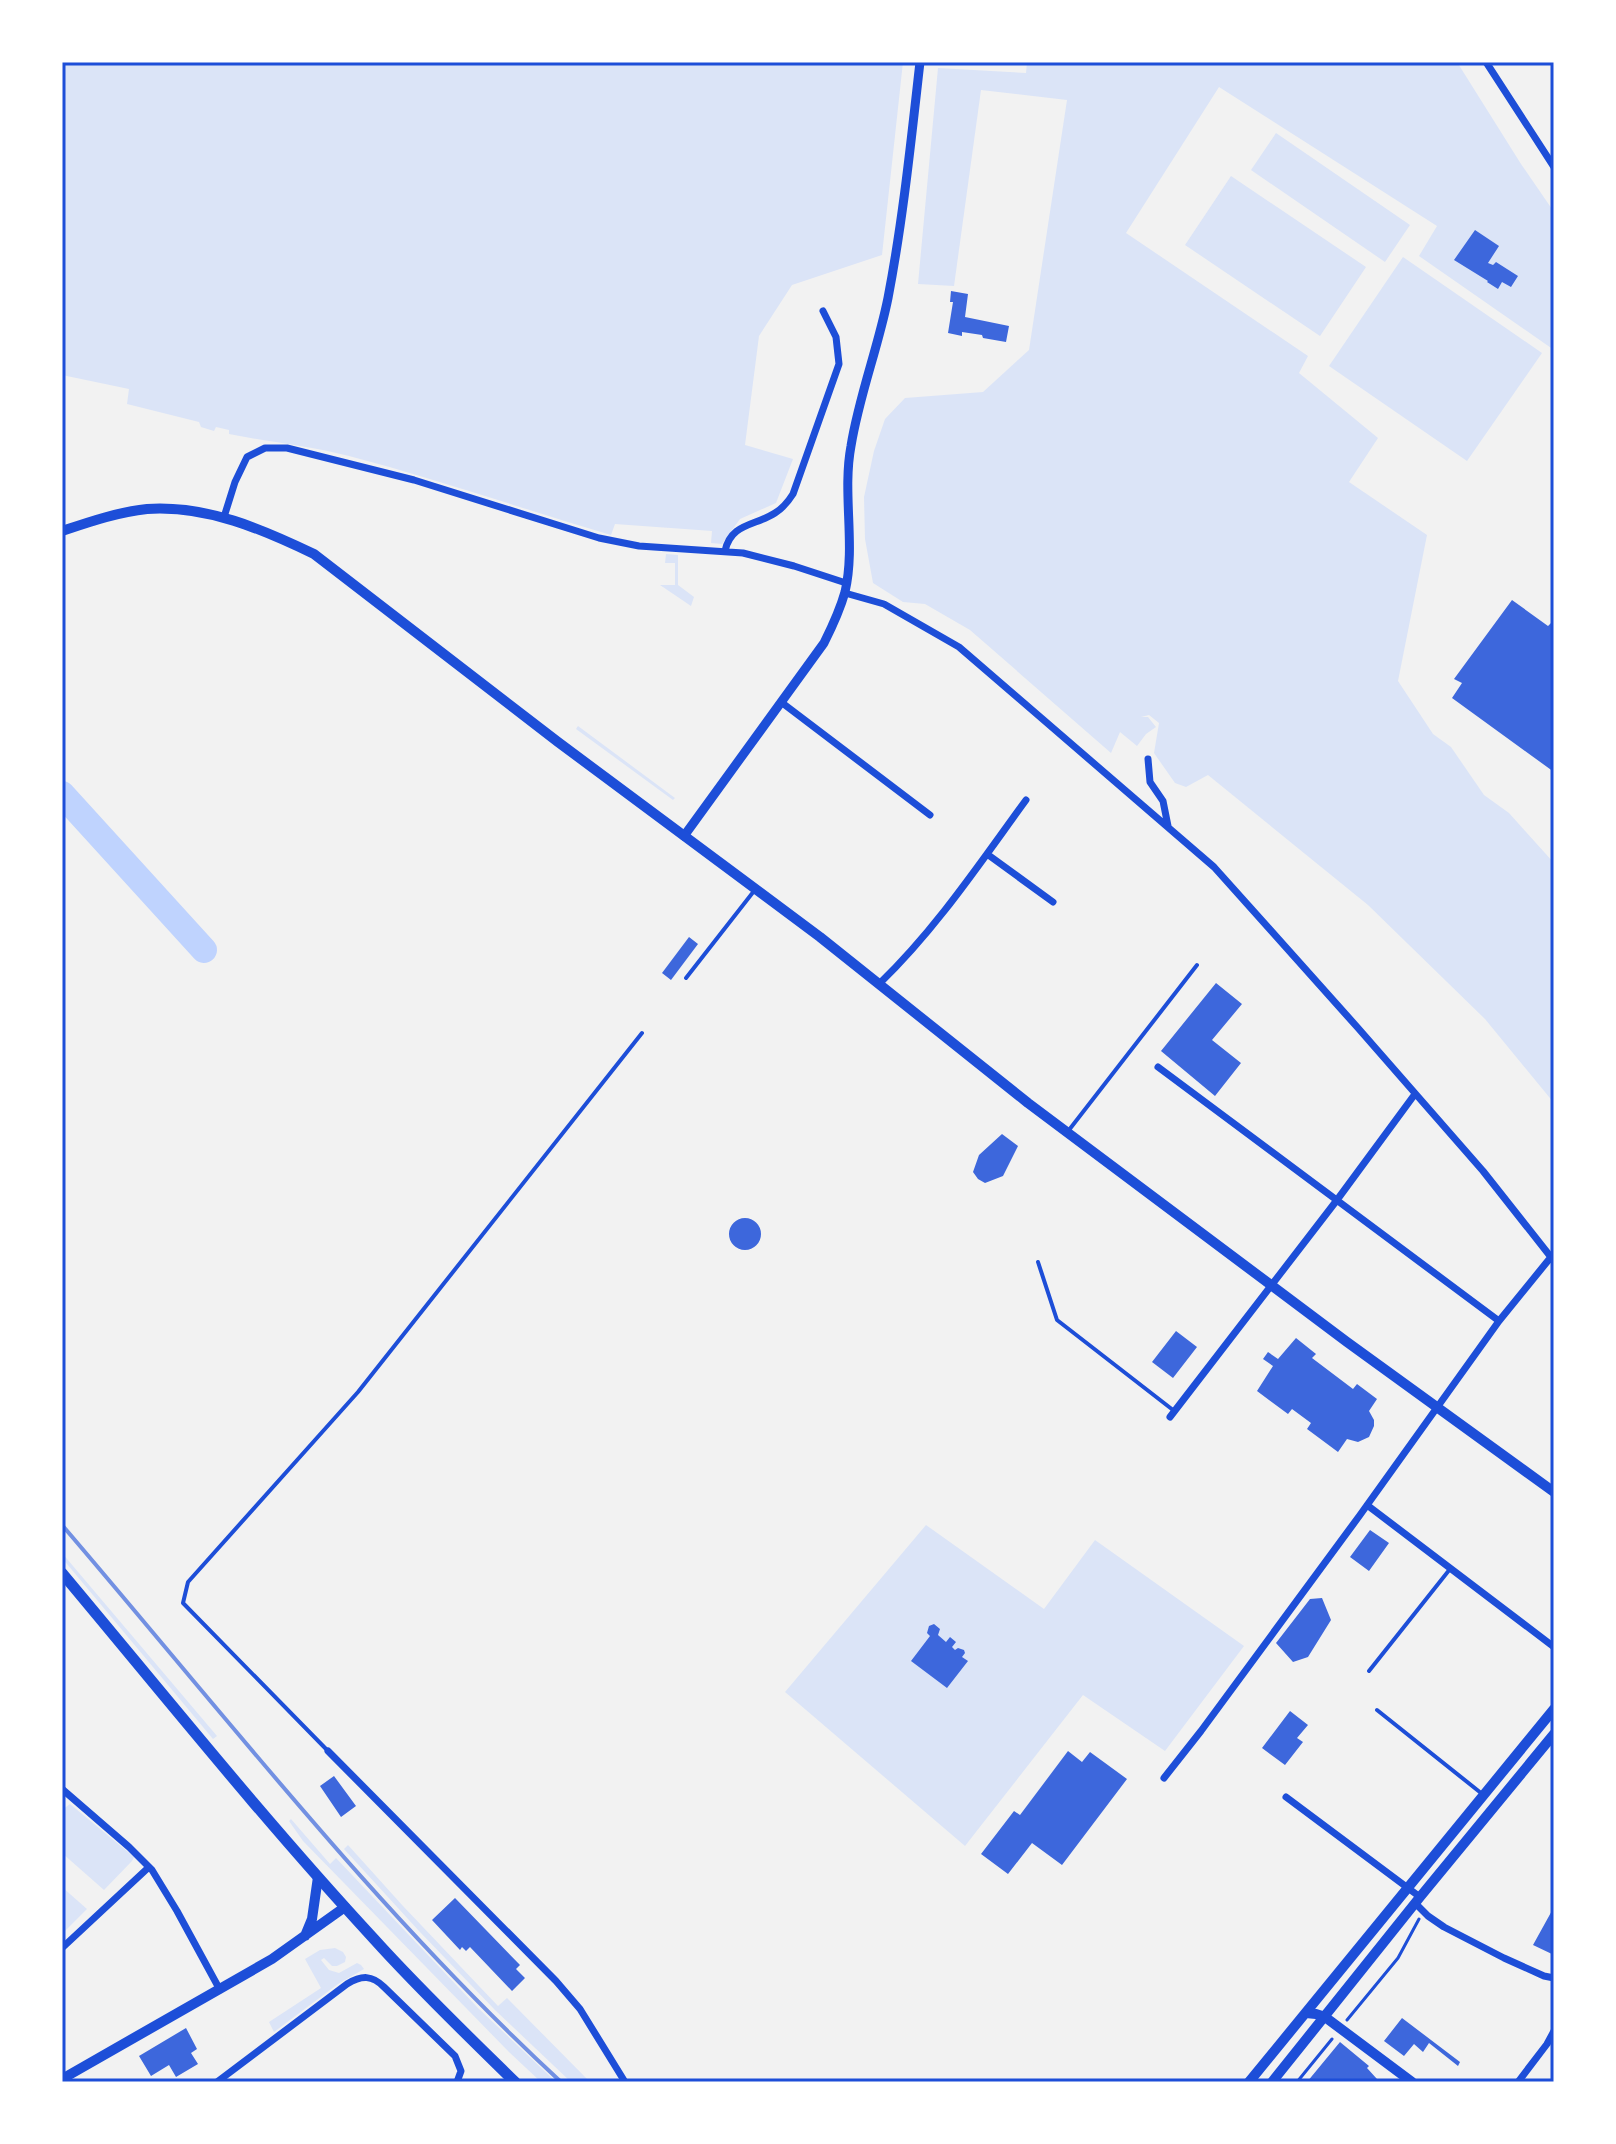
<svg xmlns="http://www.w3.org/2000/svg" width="1616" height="2144" viewBox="0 0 1616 2144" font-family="Overpass,sans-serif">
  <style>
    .green { fill: #dbe4f7 }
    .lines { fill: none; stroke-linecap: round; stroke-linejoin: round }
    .river { stroke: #bfd3fe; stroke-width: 26 }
    .building { fill: #3d67dc }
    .path { stroke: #1d4ed8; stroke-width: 3 }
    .service { stroke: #1d4ed8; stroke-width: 4 }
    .minor { stroke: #1d4ed8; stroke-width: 7 }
    .tertiary { stroke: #1d4ed8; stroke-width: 9 }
    .secondary { stroke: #1d4ed8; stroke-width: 10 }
    .primary { stroke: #1d4ed8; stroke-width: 11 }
    .rail { stroke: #7290e2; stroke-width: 4 }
    .neatline { fill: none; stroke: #1d4ed8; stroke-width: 3 }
  </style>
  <rect width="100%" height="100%" fill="#f2f2f2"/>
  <path class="green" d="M 62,62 L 903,62 L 882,255 L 792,285 L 759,336 L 745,445 L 793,459 L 776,503 L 740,519 L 722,544 L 711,543 L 712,531 L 615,524 L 611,535 C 523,509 437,479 349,456 C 309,446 269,442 229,434 L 229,430 L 216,427 L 214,431 L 201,427 L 199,422 L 127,404 L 129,389 L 62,375 Z
    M 1027,62 L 1457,62 L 1521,164 L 1554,212 L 1554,350 L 1419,256 L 1437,226 L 1219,87 L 1126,233 L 1308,356 L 1299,373 L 1378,438 L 1349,482 L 1427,535 L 1398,681 L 1433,734 L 1451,747 L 1484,795 L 1509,813 L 1554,863 L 1554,1103 L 1485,1019 L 1368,905 L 1208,775 L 1186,787 L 1175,783 L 1154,753 L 1159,723 L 1149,715 L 1141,717 L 1148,717 L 1156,727 L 1146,734 L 1137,746 L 1120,732 L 1111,753 L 970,630 L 925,604 L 903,602 L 873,583 L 865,539 L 864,497 L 874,451 L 885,419 L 905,398 L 983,392 L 1029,350 L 1067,100 L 981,90 L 954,286 L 918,284 L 938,68 L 1026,73 Z
    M 1276,133 L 1410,225 L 1385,262 L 1251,170 Z
    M 1231,176 L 1366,267 L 1320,336 L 1185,245 Z
    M 1403,257 L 1542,353 L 1467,461 L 1329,366 Z
    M 666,554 L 678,555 L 678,585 L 694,597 L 691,606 L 660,585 L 675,585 L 675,563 L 665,563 Z
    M 578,726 L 675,798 L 673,800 L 576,729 Z
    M 926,1525 L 1044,1609 L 1095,1540 L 1244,1646 L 1165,1751 L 1083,1695 L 965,1846 L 785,1692 Z
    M 62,1553 L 217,1736 L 213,1739 L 62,1558 Z
    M 70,1804 L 134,1857 L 132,1861 L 104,1890 L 62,1853 L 62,1810 Z
    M 291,1819 L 330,1864 L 336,1858 L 478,2008 L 556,2082 L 541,2082 L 509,2052 L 303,1841 L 289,1821 Z
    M 348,1845 L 403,1906 L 498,2006 L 507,1998 L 590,2082 L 571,2082 L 495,2010 L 419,1931 L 344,1849 Z
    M 62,1887 L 87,1909 L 62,1934 Z
    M 335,1948 L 343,1952 L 346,1957 L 345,1962 L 337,1966 L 332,1966 L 324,1958 L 321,1960 L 329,1970 L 339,1973 L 357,1963 L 361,1965 L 364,1969 L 338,1984 L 274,2032 L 269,2022 L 321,1988 L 305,1959 L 320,1950 Z"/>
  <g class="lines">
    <path class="river" d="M 62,794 L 204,950"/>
  </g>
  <path class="building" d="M 1475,230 L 1499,246 L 1488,263 L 1493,265 L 1496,262 L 1518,276 L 1511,287 L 1502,282 L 1498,289 L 1487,282 L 1488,281 L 1454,260 Z
    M 951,291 L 968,294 L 965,317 L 1009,326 L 1006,342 L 983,338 L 982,335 L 962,332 L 962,336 L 948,333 L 953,302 L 950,302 Z
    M 1512,600 L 1548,626 L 1554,620 L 1554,772 L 1452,698 L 1462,683 L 1454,679 Z
    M 689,937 L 698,944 L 671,980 L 662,973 Z
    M 1216,983 L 1242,1004 L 1212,1040 L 1241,1063 L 1215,1096 L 1161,1051 Z
    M 1002,1134 L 1018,1146 L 1003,1176 L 985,1183 L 978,1179 L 973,1172 L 979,1155 Z
    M729 1234a16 16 0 1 1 32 0a16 16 0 1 1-32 0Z
    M 1176,1331 L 1197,1347 L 1173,1378 L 1152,1362 Z
    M 1296,1338 L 1316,1354 L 1312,1358 L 1353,1389 L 1357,1384 L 1377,1399 L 1369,1411 L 1374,1420 L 1374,1426 L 1369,1437 L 1358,1442 L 1347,1439 L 1338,1452 L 1307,1429 L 1311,1423 L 1292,1409 L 1288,1414 L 1257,1391 L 1273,1366 L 1263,1359 L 1268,1352 L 1278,1359 Z
    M 1370,1530 L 1389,1543 L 1369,1571 L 1350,1557 Z
    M 1322,1598 L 1331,1620 L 1308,1657 L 1293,1662 L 1276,1643 L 1310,1599 Z
    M 934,1624 L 940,1629 L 938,1635 L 946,1642 L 950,1637 L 956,1642 L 952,1647 L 955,1650 L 958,1648 L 964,1650 L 965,1653 L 962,1657 L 968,1661 L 947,1688 L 911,1661 L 930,1636 L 927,1633 L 929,1626 Z
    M 1290,1711 L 1308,1725 L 1297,1738 L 1303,1742 L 1285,1765 L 1262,1748 Z
    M 1068,1751 L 1082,1762 L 1090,1752 L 1127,1779 L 1062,1865 L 1032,1843 L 1008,1874 L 981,1854 L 1014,1811 L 1020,1815 Z
    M 334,1776 L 356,1806 L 341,1817 L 320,1786 Z
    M 455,1898 L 520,1965 L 516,1969 L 525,1978 L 512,1991 L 470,1947 L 466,1951 L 462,1947 L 460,1950 L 432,1920 Z
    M 1554,1907 L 1554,1955 L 1533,1945 Z
    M 1402,2018 L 1460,2062 L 1458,2066 L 1429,2043 L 1423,2052 L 1414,2044 L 1404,2056 L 1384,2041 Z
    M 186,2028 L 197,2049 L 191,2053 L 198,2064 L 176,2077 L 169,2065 L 151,2076 L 139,2056 Z
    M 1340,2042 L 1369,2066 L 1367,2068 L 1377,2079 L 1374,2082 L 1307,2082 Z"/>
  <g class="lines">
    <path class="path" d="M 1347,2020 L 1398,1958 L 1419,1919
      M 1297,2082 L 1332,2039"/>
    <path class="service" d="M 686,978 L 754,891
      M 1069,1130 L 1197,965
      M 1038,1262 L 1057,1320 L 1173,1410
      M 1369,1671 L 1450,1569
      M 1377,1710 L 1481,1793
      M 328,1751 L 183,1603 L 188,1582 L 358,1392 L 642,1033"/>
    <path class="minor" d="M 1486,62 L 1554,167
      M 224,517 L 235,482 L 247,457 L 265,448 L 287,448 L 414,480 L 599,538 L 639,546 L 743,553 L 794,566 L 846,583
      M 725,551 C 731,523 755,526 775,513 C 783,508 788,502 793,494 L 839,364 L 836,337 L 823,311
      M 845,593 L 884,604 L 959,647 L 1214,867 L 1358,1028 L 1483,1171 L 1554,1261
      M 781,702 L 930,815
      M 1148,759 L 1150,782 L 1163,801 L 1168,826
      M 987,854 L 1053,902
      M 880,983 C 936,929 980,863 1026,800
      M 1158,1067 L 1499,1321
      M 1170,1417 L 1337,1200 L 1415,1094
      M 1367,1505 L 1554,1647
      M 328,1751 L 556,1981 L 580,2009 L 625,2082
      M 1164,1778 L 1201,1731 L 1360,1515 L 1499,1321 L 1551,1257
      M 62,1789 L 129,1847 L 152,1870 L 177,1911 L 220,1990
      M 1286,1797 L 1420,1897
      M 1415,1903 L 1428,1916 L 1444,1927 L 1504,1958 L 1544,1976 L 1554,1978
      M 62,1948 L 149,1867
      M 217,2082 L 347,1984 C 362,1975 372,1975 384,1987 L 455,2056 L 461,2071 L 457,2082
      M 1518,2082 L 1547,2044 L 1554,2031"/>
    <path class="tertiary" d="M 684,836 L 824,643 C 832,627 840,610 845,592 C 856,545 842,494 851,446 C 859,396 878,348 888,298 C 903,220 911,141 920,62"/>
    <path class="secondary" d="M 62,531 C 89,522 118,512 147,509 C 207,505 262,529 314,554 L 558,742 L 820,937 L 1028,1103 L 1347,1342 L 1554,1492
      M 305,1936 L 312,1919 L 318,1877
      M 1306,2013 L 1316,2014 L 1325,2017 L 1412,2082
      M 62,2079 L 272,1959 L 345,1907
      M 1249,2082 L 1554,1709
      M 1272,2082 L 1420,1897 L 1554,1734"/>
    <path class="primary" d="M 62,1573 C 165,1696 265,1821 374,1939 C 419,1989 467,2035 515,2082"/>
    <path class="rail" d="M 62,1525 C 224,1714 377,1912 561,2082"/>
  </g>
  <rect width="1616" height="2144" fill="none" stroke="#ffffff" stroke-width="128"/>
  <rect x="64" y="64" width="1488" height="2016" class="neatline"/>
</svg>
